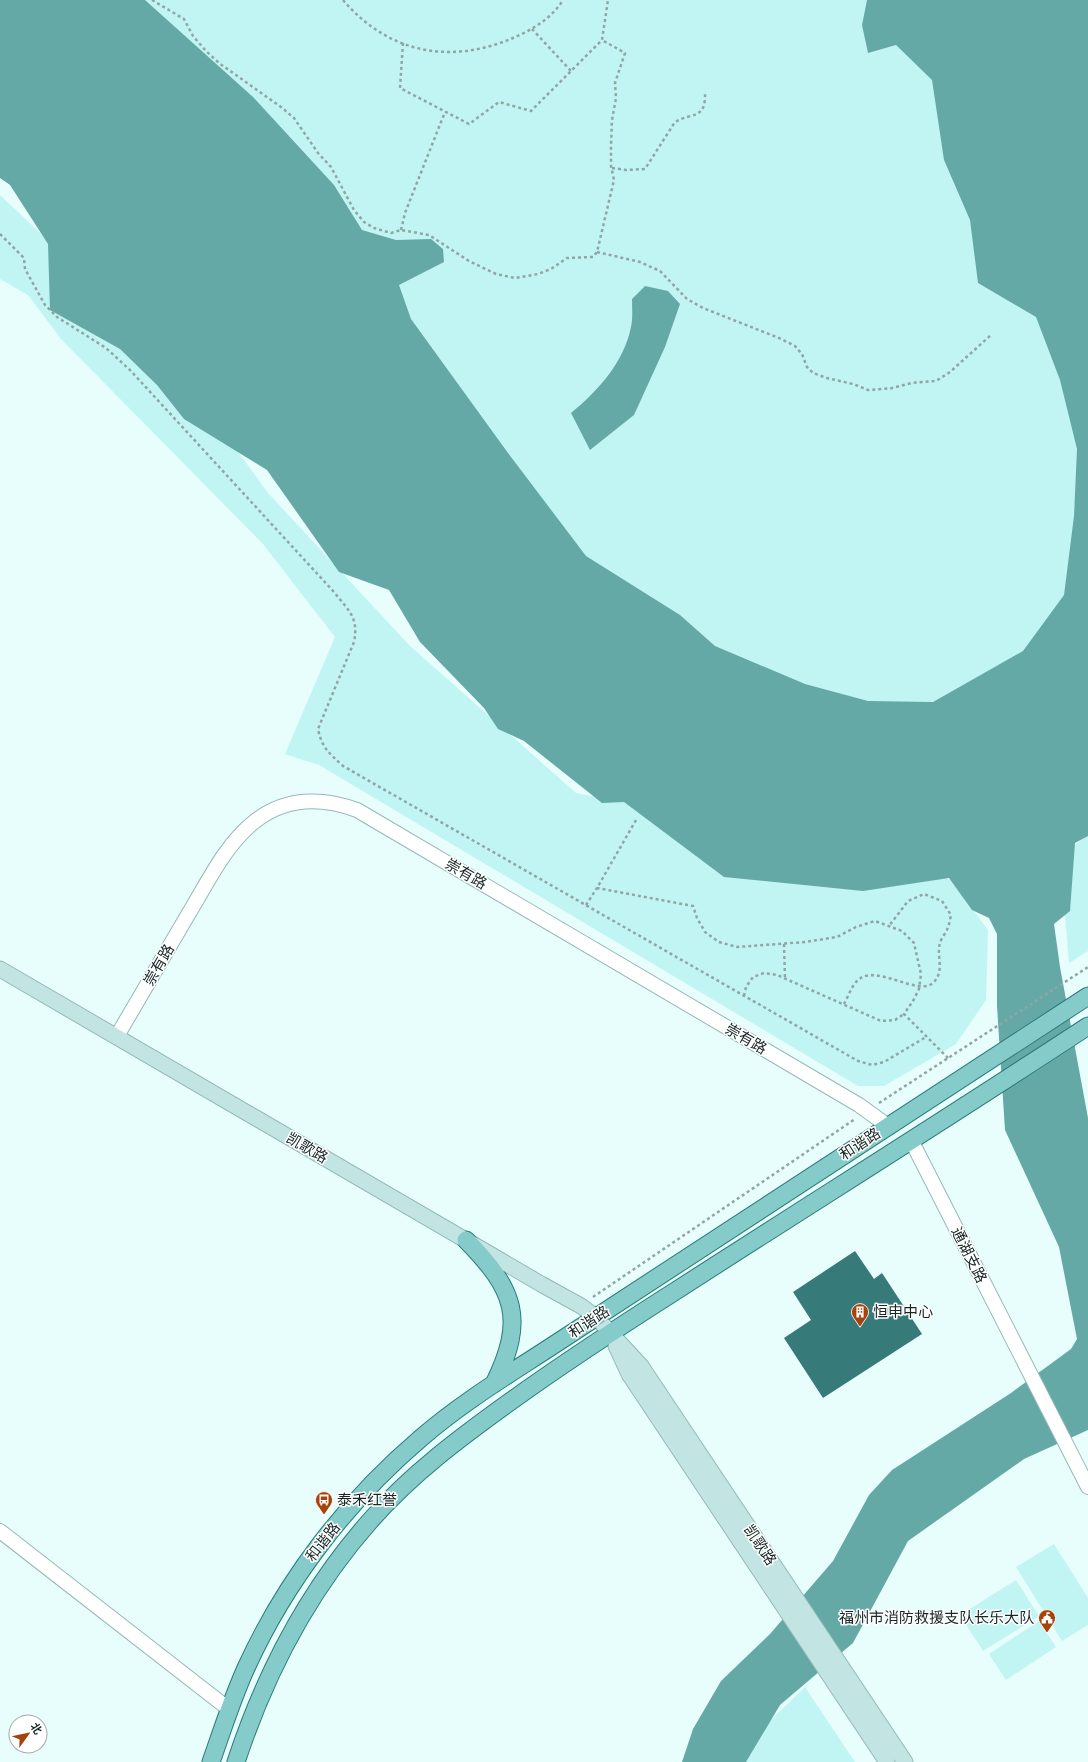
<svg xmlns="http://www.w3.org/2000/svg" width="1088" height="1762" viewBox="0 0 1088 1762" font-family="'Titillium Web','Noto Sans SC',sans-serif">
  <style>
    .green { fill: #c1f5f3 }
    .water { fill: #65a9a7 }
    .building { fill: #367a79 }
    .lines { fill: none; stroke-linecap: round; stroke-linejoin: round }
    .tertiary-casing { stroke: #94b9b7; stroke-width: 16 }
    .secondary-casing { stroke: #94b9b7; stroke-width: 17 }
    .primary-casing { stroke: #2a7b79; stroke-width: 19 }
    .path { stroke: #91a5a4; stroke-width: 2.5; stroke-dasharray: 3 3; stroke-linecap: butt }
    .tertiary { stroke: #fff; stroke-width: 14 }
    .secondary { stroke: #c2e5e4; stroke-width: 15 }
    .primary { stroke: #85cbca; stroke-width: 17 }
    .labels { text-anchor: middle; stroke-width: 3; stroke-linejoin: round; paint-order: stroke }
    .street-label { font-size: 15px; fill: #182726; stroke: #fff }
    .poi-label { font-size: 15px; fill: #182726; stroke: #fff; text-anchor: start }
  </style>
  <rect width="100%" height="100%" fill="#e7fefd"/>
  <path class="green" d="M 84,0 L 903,0 L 1088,370 L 1088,597 L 962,721 L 711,686 L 483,488 Z
    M 0,195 L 160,346 L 269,494 L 409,645 L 576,793 L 624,802 L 929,870 L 952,881 L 988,930 L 986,1000 L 956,1044 L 884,1086 L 858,1086 L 319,765 L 285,754 L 335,637 L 263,544 L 61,339 L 28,295 L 0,279 Z
    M 1088,835 L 1088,951 L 1069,963 L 1060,856 Z
    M 1054,1544 L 1088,1598 L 1088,1625 L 1062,1641 L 1016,1567 Z
    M 1016,1580 L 1039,1616 L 983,1651 L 960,1615 Z
    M 1039,1621 L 1056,1647 L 1006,1680 L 989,1654 Z
    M 805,1687 L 855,1762 L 743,1762 L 752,1738 Z"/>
  <path class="water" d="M 0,0 L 145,0 L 253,97 L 334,185 L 362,230 L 396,240 L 431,239 L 443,249 L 444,262 L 399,285 L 411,319 L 508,453 L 586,556 L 680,615 L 715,646 L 805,684 L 868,701 L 933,702 L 1023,651 L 1064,595 L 1074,516 L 1077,449 L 1060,380 L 1036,317 L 978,283 L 970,220 L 944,160 L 932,80 L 896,45 L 868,53 L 862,25 L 867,0 L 1088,0 L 1088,836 L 1075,843 L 1070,911 L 1054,924 L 1060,967 L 1088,1118 L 1088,1430 L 1024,1459 L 908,1541 L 853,1643 L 780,1705 L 746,1762 L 682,1762 L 693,1729 L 721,1681 L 770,1634 L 833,1561 L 869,1495 L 892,1470 L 1011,1393 L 1071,1349 L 1077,1339 L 1059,1247 L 1005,1130 L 997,1006 L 997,934 L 989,918 L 972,910 L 949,878 L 863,891 L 724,877 L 624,802 L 602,803 L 524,741 L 498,729 L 484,708 L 420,642 L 389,590 L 339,572 L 267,470 L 184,419 L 157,385 L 120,349 L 50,310 L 48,244 L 10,185 L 0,178 Z
    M 645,286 L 668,291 L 680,304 L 665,347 L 634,415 L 590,450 L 571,413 C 598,391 624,362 631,327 C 633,318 632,308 632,299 Z"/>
  <path class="building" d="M 855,1251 L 874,1279 L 882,1273 L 922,1334 L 823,1398 L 784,1338 L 811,1320 L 793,1292 Z"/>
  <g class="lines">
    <g class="tertiary-casing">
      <path id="tertiary" d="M 117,1036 C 141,995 165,954 189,913 C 208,882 225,845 254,822 C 285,797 322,797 357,810 L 859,1105 L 888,1126
        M 911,1140 L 1088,1487
        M 0,1531 L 230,1710"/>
    </g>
    <g class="secondary-casing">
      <path id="secondary" d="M 0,969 L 541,1284 L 581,1306 L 596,1317 L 641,1366 L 905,1762
        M 616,1346 L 629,1374 L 887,1762"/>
    </g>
    <g class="primary-casing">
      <path id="primary" d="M 466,1240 C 515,1290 526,1319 494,1384
        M 211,1762 C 222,1731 232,1699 246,1668 C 286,1580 347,1501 421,1438 C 460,1404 506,1376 549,1348 L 1088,996
        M 236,1762 C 265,1674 308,1591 370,1521 C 411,1474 461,1437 511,1401 C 564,1363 619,1327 674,1292 C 812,1203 951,1116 1088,1026"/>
    </g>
    <path class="path" d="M 152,0 L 184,19 L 193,36 L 206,51 L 219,63 L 281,107 L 294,118 L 318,153 L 331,167 L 354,210 L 364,222 L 374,228 L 391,233 L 401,230 L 429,235 L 469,261 L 496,274 L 515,278 L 538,274 L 551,269 L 567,258 L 593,257 L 597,252 L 614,180 L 611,166 L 611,145 L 612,120 L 616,98 L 615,83 L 625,53 L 602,40
      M 343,0 C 388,53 450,65 513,38 C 532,30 552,18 563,0
      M 532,29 L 571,71
      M 403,43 L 400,88 L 469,124 L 499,102 L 531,111 L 602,40 L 608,0
      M 612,168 L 626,170 L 645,169 L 675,122 C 692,112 706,120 705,93
      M 401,230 L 405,213 L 445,112
      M 0,234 L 24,258 L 25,269 L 45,305 L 57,317 L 106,348 L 130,370 L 334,592 C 348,610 359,617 354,642 L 318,729 C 322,748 329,753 343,766 L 858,1061 L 872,1065 L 884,1062 L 926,1037
      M 597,252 L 640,262 L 660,271 L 687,299 L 703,308 L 779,338 L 795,346 L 802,354 L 807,367 L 813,373 L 827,378 L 853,384 L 868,390 L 892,388 L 912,383 L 936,381 L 950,372 L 991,335
      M 636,820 L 597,888 L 693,906 L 697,918 L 705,932 L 719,942 L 737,947 L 805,942 L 837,937 L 856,927 L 875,921 L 902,931 L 914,943 L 921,974 L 919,989 L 913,1001 L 904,1014 L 948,1058
      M 586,905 L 597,888
      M 784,944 L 785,978
      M 744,996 L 746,987 L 753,977 L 764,973 L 777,975 L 881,1021 L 895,1020 L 904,1014
      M 844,1004 C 848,997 852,985 858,980 C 877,963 919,998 934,982 C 945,970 936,955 940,943 C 941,939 945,934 947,930 C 949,925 950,920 951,915 L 942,901 L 924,894 L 908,901 L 889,926
      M 879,1103 L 1088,967
      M 593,1297 L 855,1119"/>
    <use href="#tertiary" class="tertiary"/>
    <use href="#secondary" class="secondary"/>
    <use href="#primary" class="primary"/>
  </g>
  <defs>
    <g id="building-pin" transform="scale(0.9)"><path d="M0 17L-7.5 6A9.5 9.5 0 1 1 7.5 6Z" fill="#a6430c" stroke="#fff"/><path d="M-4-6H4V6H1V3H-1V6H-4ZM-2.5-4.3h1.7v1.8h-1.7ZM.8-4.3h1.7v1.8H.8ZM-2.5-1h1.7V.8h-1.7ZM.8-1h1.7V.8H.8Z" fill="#fff"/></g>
    <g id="bus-pin" transform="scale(0.9)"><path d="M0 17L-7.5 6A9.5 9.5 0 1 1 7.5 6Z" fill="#a6430c" stroke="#fff"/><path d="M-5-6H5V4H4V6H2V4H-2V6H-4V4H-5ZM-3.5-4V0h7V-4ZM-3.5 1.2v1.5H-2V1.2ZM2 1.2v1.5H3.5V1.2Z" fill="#fff"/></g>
    <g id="civic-pin" transform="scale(0.9)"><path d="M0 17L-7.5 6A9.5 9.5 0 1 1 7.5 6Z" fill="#a6430c" stroke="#fff"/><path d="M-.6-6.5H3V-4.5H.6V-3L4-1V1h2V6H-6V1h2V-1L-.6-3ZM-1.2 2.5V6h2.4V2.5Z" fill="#fff"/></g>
  </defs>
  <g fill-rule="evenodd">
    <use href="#building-pin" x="860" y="1312"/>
    <use href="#bus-pin" x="324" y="1500"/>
    <use href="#civic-pin" x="1047" y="1618"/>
  </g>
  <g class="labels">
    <g class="street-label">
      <text transform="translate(466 874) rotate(30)" y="5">崇有路</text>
      <text transform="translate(159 965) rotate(-60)" y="5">崇有路</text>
      <text transform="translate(746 1039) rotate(30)" y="5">崇有路</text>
      <text transform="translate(860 1144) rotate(-33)" y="5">和谐路</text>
      <text transform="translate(307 1148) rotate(30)" y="5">凯歌路</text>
      <text transform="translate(969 1255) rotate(63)" y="5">通湖支路</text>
      <text transform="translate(589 1322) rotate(-33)" y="5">和谐路</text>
      <text transform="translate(323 1542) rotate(-52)" y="5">和谐路</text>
      <text transform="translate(760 1545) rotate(56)" y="5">凯歌路</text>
    </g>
    <g class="poi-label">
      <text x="873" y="1317">恒申中心</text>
      <text x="337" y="1505">泰禾红誉</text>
      <text x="1034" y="1623" text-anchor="end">福州市消防救援支队长乐大队</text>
    </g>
  </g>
  <g transform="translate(28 1734) rotate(57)"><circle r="19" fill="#ffffff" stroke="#a3a9a8"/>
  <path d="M0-3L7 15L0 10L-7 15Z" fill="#a6430c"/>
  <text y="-6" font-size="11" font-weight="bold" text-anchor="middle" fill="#182726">北</text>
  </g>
</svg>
